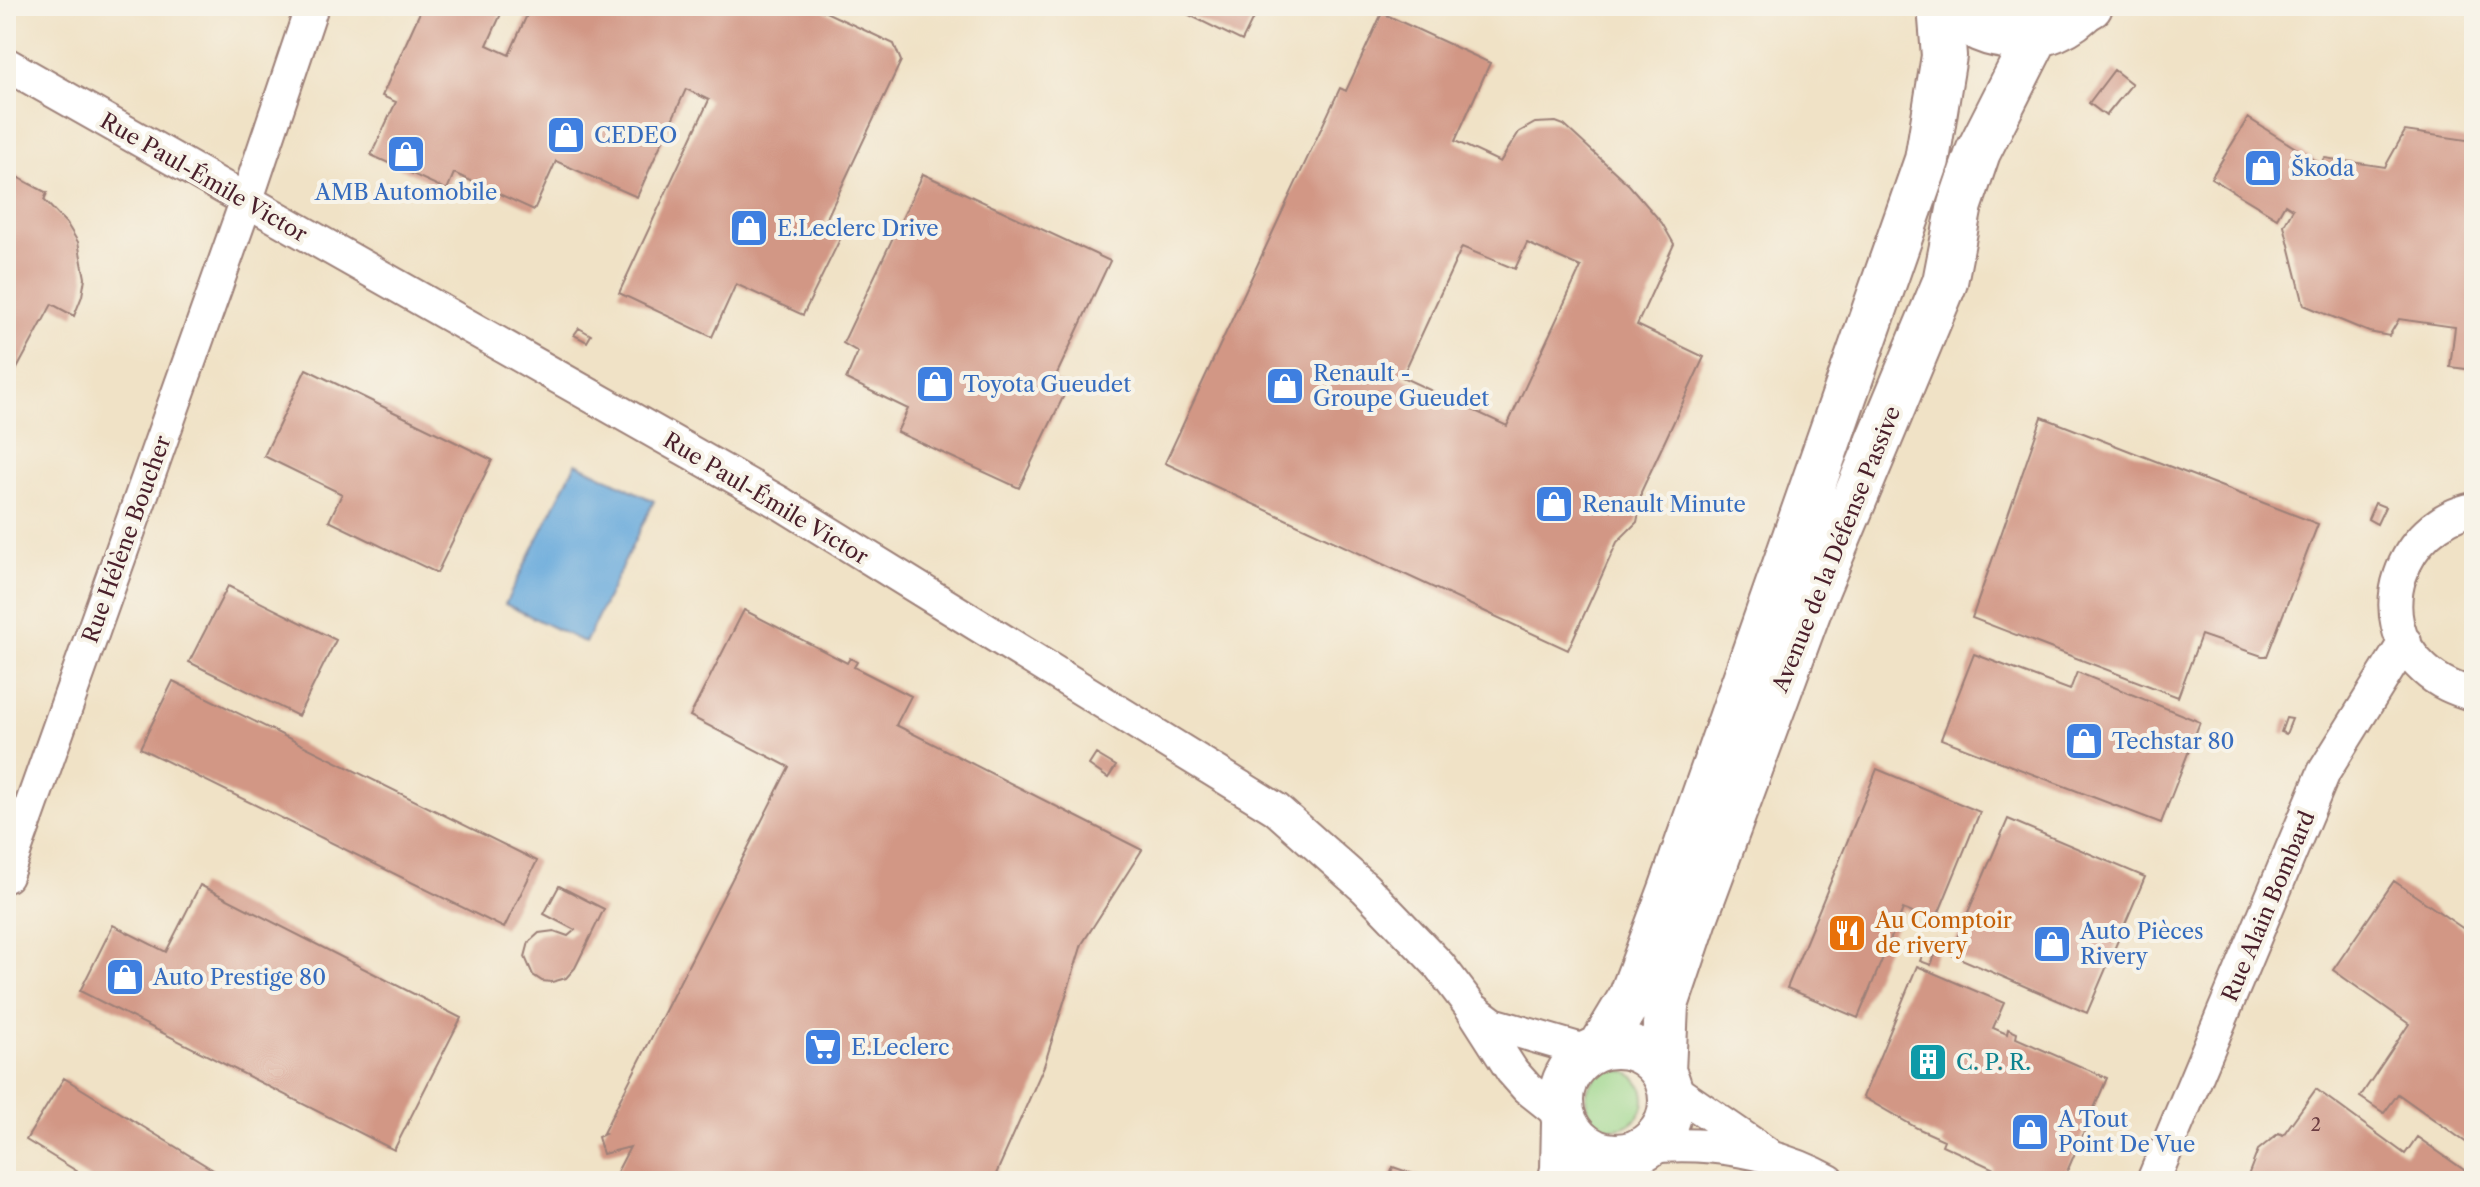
<svg xmlns="http://www.w3.org/2000/svg" width="2480" height="1187" viewBox="0 0 2480 1187" font-family="'Libre Caslon Text',serif">
  <style>
    .green { fill: #9bd68a; stroke: #727a5a; stroke-width: 2 }
    .water { fill: #66a9db; stroke: #586483; stroke-width: 2 }
    .building { fill: #d29785; fill-rule: evenodd }
    .lines { fill: none; stroke-linecap: round; stroke-linejoin: round }
    .minor-casing { stroke: #9d8078; stroke-width: 36 }
    .primary-casing { stroke: #9d8078; stroke-width: 48 }
    .trunk-casing { stroke: #9d8078; stroke-width: 48 }
    .minor { stroke: #fff; stroke-width: 32 }
    .primary { stroke: #fff; stroke-width: 44 }
    .trunk { stroke: #fff; stroke-width: 44 }
    .labels { text-anchor: middle; stroke-width: 8; stroke-linejoin: round; paint-order: stroke }
    .number-label { font-size: 18px; fill: #6c3d42 }
    .shop-label { font-size: 22px; fill: #366cbe; stroke: #f7f3e8; text-anchor: start }
    .street-label { font-size: 22px; fill: #4a1f2b; stroke: #f7f3e8 }
    .food-label { font-size: 22px; fill: #c56008; stroke: #f7f3e8; text-anchor: start }
    .culture-label { font-size: 22px; fill: #0d838f; stroke: #f7f3e8; text-anchor: start }
  </style>
  <rect width="100%" height="100%" fill="#f7f3e8"/>
  <filter id="ink" filterUnits="userSpaceOnUse"><feTurbulence type="fractalNoise" baseFrequency=".0125" numOctaves="2"/><feDisplacementMap in="SourceGraphic" scale="16" xChannelSelector="R" yChannelSelector="G"/><feConvolveMatrix kernelMatrix="1 2 1 2 8 2 1 2 1" color-interpolation-filters="sRGB"/></filter>
  <filter id="wash" filterUnits="userSpaceOnUse"><feTurbulence type="fractalNoise" baseFrequency=".006" numOctaves="4" result="noise"/><feDisplacementMap in="SourceGraphic" scale="32" xChannelSelector="R" yChannelSelector="G"/><feGaussianBlur stdDeviation="1.8" result="paint"/><feColorMatrix in="noise" values="0 0 0 0 0 0 0 0 0 0 0 0 0 0 0 0 0 1.4 0 .05"/><feComposite in="paint" operator="in"/></filter>
  <g filter="url(#wash)">
    <rect width="100%" height="100%" fill="#f0e2c6"/>
    <path class="green" d="M1586 1099a29 29 0 1 1 58 0a29 29 0 1 1-58 0Z"/>
    <path class="water" d="M 576,463 L 654,501 L 585,643 L 505,604 Z"/>
    <g id="blocks">
      <path class="building" d="M 413,6 L 484,6 L 501,14 L 487,45 L 509,55 L 531,6 L 813,6 L 894,44 L 901,61 L 824,224 L 843,233 L 803,315 L 736,284 L 712,337 L 619,293 L 709,100 L 686,89 L 637,197 L 556,161 L 534,210 L 454,173 L 447,190 L 371,155 L 396,102 L 382,96 L 421,10 Z
        M 1171,6 L 1259,6 L 1242,41 Z
        M 1382,13 L 1490,63 L 1455,141 L 1500,162 L 1519,132 L 1535,123 L 1556,122 L 1564,125 L 1629,185 L 1662,223 L 1674,244 L 1637,325 L 1704,357 L 1641,492 L 1641,503 L 1637,522 L 1617,542 L 1568,650 L 1165,463 L 1340,88 L 1346,91 ZM 1527,243 L 1581,267 L 1507,426 L 1402,377 L 1462,247 L 1515,269 Z
        M 2114,70 L 2132,84 L 2106,116 L 2089,103 Z
        M 2248,118 L 2321,164 L 2325,158 L 2385,167 L 2405,131 L 2474,141 L 2474,370 L 2450,367 L 2455,327 L 2399,319 L 2389,336 L 2369,332 L 2304,305 L 2284,225 L 2293,209 L 2285,204 L 2277,218 L 2211,178 Z
        M 6,171 L 47,193 L 44,200 L 67,224 L 78,242 L 85,278 L 82,296 L 74,316 L 52,304 L 6,389 Z
        M 923,174 L 1110,261 L 1054,380 L 1068,387 L 1019,488 L 897,432 L 908,409 L 846,379 L 858,352 L 843,343 Z
        M 579,328 L 591,335 L 587,342 L 574,335 Z
        M 306,369 L 492,460 L 437,573 L 329,521 L 342,494 L 264,456 Z
        M 2042,417 L 2318,524 L 2267,656 L 2262,656 L 2201,635 L 2178,697 L 1972,618 Z
        M 2375,503 L 2385,507 L 2377,524 L 2368,519 Z
        M 228,586 L 336,640 L 298,716 L 189,662 Z
        M 744,610 L 847,663 L 850,658 L 857,662 L 854,667 L 911,696 L 896,725 L 1142,850 L 1082,944 L 1044,1066 L 993,1181 L 596,1181 L 616,1174 L 630,1147 L 603,1154 L 598,1137 L 605,1134 L 603,1133 L 789,767 L 690,716 Z
        M 1974,654 L 2070,690 L 2077,672 L 2200,722 L 2161,823 L 1941,739 Z
        M 173,681 L 537,861 L 504,928 L 140,748 Z
        M 2286,718 L 2292,719 L 2286,734 L 2281,732 Z
        M 1096,754 L 1116,766 L 1108,778 L 1089,765 Z
        M 1877,769 L 1980,812 L 1935,922 L 1903,909 L 1858,1018 L 1787,988 Z
        M 2008,819 L 2145,877 L 2087,1013 L 1950,954 Z
        M 2394,881 L 2474,936 L 2474,1148 L 2398,1094 L 2384,1113 L 2360,1097 L 2409,1024 L 2333,970 Z
        M 200,885 L 461,1018 L 394,1150 L 80,991 L 113,925 L 166,952 Z
        M 559,886 L 604,909 L 575,968 L 566,978 L 552,982 L 542,981 L 533,975 L 525,957 L 529,942 L 539,933 L 554,931 L 568,936 L 575,930 L 544,914 Z
        M 1926,946 L 1937,950 L 1931,965 L 1920,961 Z
        M 1917,966 L 2004,1003 L 1993,1028 L 2007,1034 L 2008,1029 L 2017,1033 L 2016,1038 L 2107,1078 L 2063,1181 L 2025,1181 L 2012,1176 L 2004,1178 L 1992,1173 L 1994,1169 L 1942,1145 L 1944,1140 L 1917,1128 L 1863,1097 Z
        M 64,1078 L 231,1181 L 93,1181 L 26,1140 Z
        M 2316,1089 L 2405,1154 L 2417,1137 L 2474,1177 L 2474,1181 L 2246,1181 L 2258,1150 L 2279,1133 L 2283,1135 Z
        M 1393,1167 L 1433,1181 L 1388,1181 Z"/>
    </g>
  </g>
  <g filter="url(#ink)">
    <use href="#blocks" fill-opacity="0" stroke="#9d8078" stroke-width="2"/>
    <g class="lines">
      <g class="minor-casing">
        <path id="minor" d="M 6,64 L 782,504 L 1276,809 L 1365,888 L 1439,965 L 1471,1007 L 1512,1071 L 1527,1088 L 1561,1115
          M 2474,509 C 2401,524 2367,618 2424,669 C 2439,683 2455,689 2474,695
          M 6,876 L 246,202 L 312,6
          M 1473,1009 L 1493,1024 L 1589,1052
          M 1670,1087 L 1766,1153
          M 1647,1147 C 1709,1141 1774,1151 1829,1181
          M 2153,1181 L 2324,772 L 2405,642"/>
      </g>
      <g class="primary-casing">
        <path id="primary" d="M 1949,6 C 1983,48 2052,46 2087,6
          M1561 1101a55 55 0 1 1 110 0a55 55 0 1 1-110 0Z
          M 1601,1047 L 1631,997 L 1671,890 L 1927,160 L 1944,56 L 1940,6
          M 1663,1072 L 1666,1005 L 1697,913 L 1813,599 L 1945,282 L 1960,205 L 1978,152 L 2037,35
          M 1560,1181 L 1563,1170 L 1564,1122"/>
      </g>
      <g class="trunk-casing">
        <path id="trunk" d="M 2083,10 L 2090,6"/>
      </g>
      <use href="#minor" class="minor"/>
      <use href="#primary" class="primary"/>
      <use href="#trunk" class="trunk"/>
    </g>
  </g>
  <defs>
    <g id="shop-square" transform="scale(2)"><rect x="-9" y="-9" width="18" height="18" rx="4" fill="#3f7fe0" stroke="#f7f3e8"/><path d="M-5-2.5h2.3a2.7 3.5 0 0 1 5.4 0H5L5.5 6h-11ZM-1.5-2.5h3a1.5 2.3 0 0 0-3 0Z" fill="#fff"/></g>
    <g id="restaurant-square" transform="scale(2)"><rect x="-9" y="-9" width="18" height="18" rx="4" fill="#e8710a" stroke="#f7f3e8"/><path d="M-5-6h1v4h1v-4h1v4h1v-4h1v5L-1.5 .5V6h-2V.5L-5-1ZM5-6V6H3V1.5H1.5Q1.5-4 5-6Z" fill="#fff"/></g>
    <g id="supermarket-square" transform="scale(2)"><rect x="-9" y="-9" width="18" height="18" rx="4" fill="#3f7fe0" stroke="#f7f3e8"/><path d="M-6-5.5h2.5l.6 2H6L4.5 2H-2.5L-4.4-4H-6ZM-1.5 3.2a1.3 1.3 0 1 0 .1 0ZM3 3.2a1.3 1.3 0 1 0 .1 0Z" fill="#fff"/></g>
    <g id="building-square" transform="scale(2)"><rect x="-9" y="-9" width="18" height="18" rx="4" fill="#0f9aa8" stroke="#f7f3e8"/><path d="M-4-6H4V6H1V3H-1V6H-4ZM-2.5-4.3h1.7v1.8h-1.7ZM.8-4.3h1.7v1.8H.8ZM-2.5-1h1.7V.8h-1.7ZM.8-1h1.7V.8H.8Z" fill="#fff"/></g>
  </defs>
  <g fill-rule="evenodd">
    <use href="#shop-square" x="566" y="135"/>
    <use href="#shop-square" x="406" y="154"/>
    <use href="#shop-square" x="2263" y="168"/>
    <use href="#shop-square" x="749" y="228"/>
    <use href="#shop-square" x="935" y="384"/>
    <use href="#shop-square" x="1285" y="386"/>
    <use href="#shop-square" x="1554" y="504"/>
    <use href="#shop-square" x="2084" y="741"/>
    <use href="#restaurant-square" x="1847" y="933"/>
    <use href="#shop-square" x="2052" y="944"/>
    <use href="#shop-square" x="125" y="977"/>
    <use href="#supermarket-square" x="823" y="1047"/>
    <use href="#building-square" x="1928" y="1062"/>
    <use href="#shop-square" x="2030" y="1132"/>
  </g>
  <g class="labels">
    <g class="number-label">
      <text x="2316" y="1131">2</text>
    </g>
    <g class="shop-label">
      <text x="594" y="143">CEDEO</text>
      <text x="2291" y="176">Škoda</text>
      <text x="406" y="200" text-anchor="middle">AMB Automobile</text>
      <text x="777" y="236">E.Leclerc Drive</text>
      <text x="1313" y="381">Renault -<tspan x="1313" dy="25">Groupe Gueudet</tspan></text>
      <text x="963" y="392">Toyota Gueudet</text>
      <text x="1582" y="512">Renault Minute</text>
      <text x="2112" y="749">Techstar 80</text>
      <text x="2080" y="939">Auto Pièces<tspan x="2080" dy="25">Rivery</tspan></text>
      <text x="153" y="985">Auto Prestige 80</text>
      <text x="851" y="1055">E.Leclerc</text>
      <text x="2058" y="1127">A Tout<tspan x="2058" dy="25">Point De Vue</tspan></text>
    </g>
    <g class="street-label">
      <text transform="translate(204 177) rotate(30)" y="8">Rue Paul-Émile Victor</text>
      <text transform="translate(766 498) rotate(31)" y="8">Rue Paul-Émile Victor</text>
      <text transform="translate(126 539) rotate(-70)" y="8">Rue Hélène Boucher</text>
      <text transform="translate(1836 549) rotate(-68)" y="8">Avenue de la Défense Passive</text>
      <text transform="translate(2268 906) rotate(-67)" y="8">Rue Alain Bombard</text>
    </g>
    <g class="food-label">
      <text x="1875" y="928">Au Comptoir<tspan x="1875" dy="25">de rivery</tspan></text>
    </g>
    <g class="culture-label">
      <text x="1956" y="1070">C. P. R.</text>
    </g>
  </g>
  <rect width="2480" height="1187" fill="none" stroke="#f7f3e8" stroke-width="32"/>
</svg>
